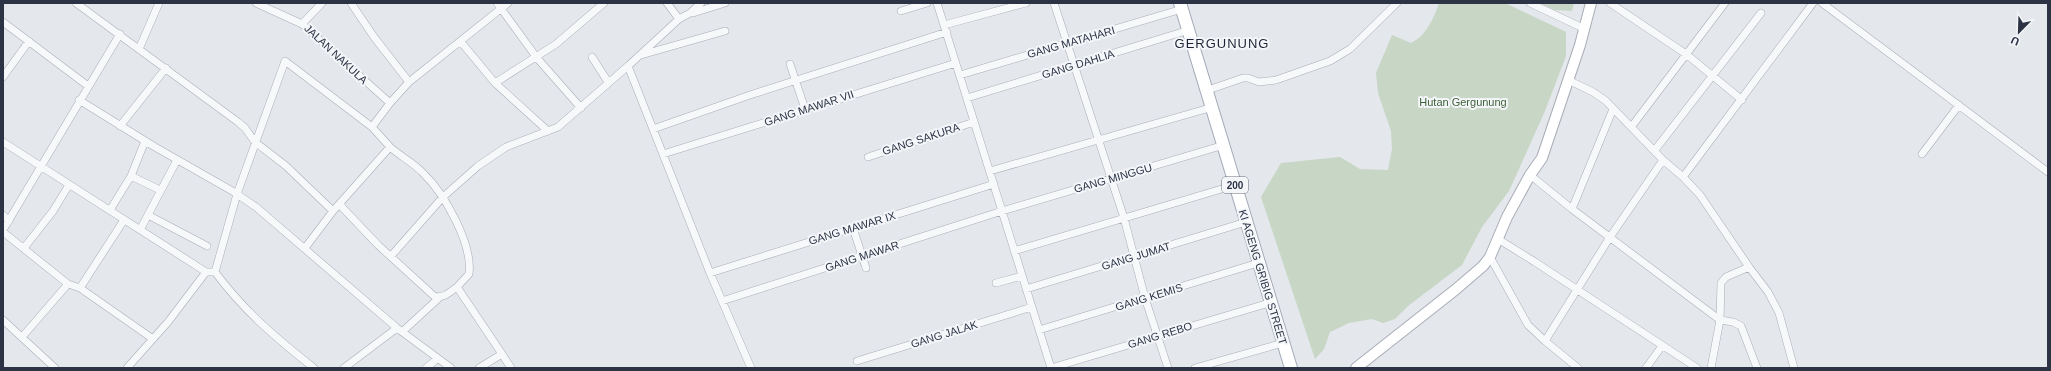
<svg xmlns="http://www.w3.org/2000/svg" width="2051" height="371" viewBox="0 0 2051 371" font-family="Arial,sans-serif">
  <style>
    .green { fill: #c8d6c5 }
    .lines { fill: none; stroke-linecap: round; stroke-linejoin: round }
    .street-casing { stroke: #a9adb7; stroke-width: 8 }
    .secondary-casing { stroke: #a9adb7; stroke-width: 12 }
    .primary-casing { stroke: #a3aab8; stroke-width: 14 }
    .street { stroke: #f7f8fa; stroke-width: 7 }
    .secondary { stroke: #fff; stroke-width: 10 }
    .primary { stroke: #fff; stroke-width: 12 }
    .labels { text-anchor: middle; stroke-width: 4; stroke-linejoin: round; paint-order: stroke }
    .shield { fill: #f4f6f9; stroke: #676e7b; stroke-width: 1 }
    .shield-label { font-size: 10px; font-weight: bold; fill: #2b3345 }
    .street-label { font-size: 11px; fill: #2b3345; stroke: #f4f6f9 }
    .park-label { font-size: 11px; fill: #3e6138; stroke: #f4f6f9 }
    .quarter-label { font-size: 13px; letter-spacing: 1px; fill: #1d2436; stroke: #f4f6f9 }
  </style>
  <rect width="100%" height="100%" fill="#e4e7ec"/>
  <path class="green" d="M 1439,3 L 1505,3 L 1566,32 L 1566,56 L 1545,111 L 1509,191 L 1482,227 L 1462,265 L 1408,306 L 1395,319 L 1383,323 L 1372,319 L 1349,323 L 1330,332 L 1324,349 L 1315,359 L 1261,197 L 1281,163 L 1340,157 L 1360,169 L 1388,170 L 1392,149 L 1391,131 L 1378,93 L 1376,73 L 1392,35 L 1411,43 C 1426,36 1434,18 1439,3 Z
    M 1540,3 L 1574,3 L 1572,11 L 1555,10 Z"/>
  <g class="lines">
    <g class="street-casing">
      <path id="street" d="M 76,3 L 238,122 L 245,128 L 255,142 L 286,166 L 333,211
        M 256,3 L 302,24
        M 322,3 L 302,24 L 390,103
        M 351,3 L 374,37 L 409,82
        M 497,3 L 537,58 L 581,108
        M 667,3 L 679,19
        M 937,3 L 1051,368
        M 1054,3 L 1124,218 L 1145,298 L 1168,368
        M 1530,3 L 1585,29
        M 1610,3 L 1686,54 L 1742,100
        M 1822,3 L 2048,172
        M 901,11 L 927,3
        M 693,13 L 725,3
        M 3,22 L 88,86
        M 944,25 L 1026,3
        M 461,42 L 495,83 L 548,131
        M 139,49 L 159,3
        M 641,55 L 725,31
        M 592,57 L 608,82
        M 790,64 L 805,109
        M 628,66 L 679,19 L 690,13 L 701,3
        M 960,75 L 1182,9
        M 3,77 L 29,41
        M 1568,80 L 1593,92 L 1606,101 L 1663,160 L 1683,177 L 1813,3
        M 495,83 L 556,44 L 604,3
        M 1208,90 L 1243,78 L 1248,78 L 1259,82 L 1276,80 L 1330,61 L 1350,49 L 1397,3
        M 967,98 L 1189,30
        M 79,100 L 155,147 L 234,192 L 256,207 L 397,328 L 451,368
        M 120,126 L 166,68
        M 1632,126 L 1725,3
        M 653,129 L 750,95 L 947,32
        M 3,142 L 206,272 L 215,272
        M 390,147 C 400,156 414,163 423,173 C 444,193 473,244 469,274 L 457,287 L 502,354 L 479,368
        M 1655,150 L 1761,13
        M 663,154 L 956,63
        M 1922,154 L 1959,105
        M 868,157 L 974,122
        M 990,171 L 1213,107
        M 1530,175 L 1572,209 L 1720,320 L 1711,368
        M 131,176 L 160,190
        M 1683,177 L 1700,195 L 1749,267
        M 340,205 L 378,245 L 434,296 C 443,299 450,292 457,287
        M 1572,209 L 1613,109
        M 110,210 L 131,176 L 145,141
        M 3,215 L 9,221
        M 148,215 L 207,246
        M 853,228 L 866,268
        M 3,230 L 120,34
        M 140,230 L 177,160
        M 3,232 L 68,284 L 80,288 L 153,339
        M 1498,239 L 1535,262 L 1697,368
        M 24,248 L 53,211 L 69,185
        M 305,248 L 333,211 L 390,147 L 372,127 L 390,103 L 409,82 L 508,3
        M 1014,251 L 1235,185
        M 391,256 L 443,197 L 478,166 L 506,147 L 558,127 L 628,66 L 710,273 L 751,368
        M 1490,257 L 1528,325 L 1545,341
        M 215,272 L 237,194 L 285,61 L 372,127
        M 215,272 C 244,311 276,338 314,368
        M 710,273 L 994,184
        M 996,283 L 1022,276
        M 80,288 L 124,220
        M 1026,289 L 1246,222
        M 722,301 L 1002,211 L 1224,145
        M 3,320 L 55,368
        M 1039,330 L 1258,263
        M 402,332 L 440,297
        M 22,337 L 68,284
        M 502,354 L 511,368
        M 857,361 L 1032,307
        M 127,368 L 168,322 L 206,272
        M 344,368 L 397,328
        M 426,368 L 437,359
        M 1051,368 L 1269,303
        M 1195,368 L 1283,343
        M 1578,368 L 1545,341 L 1610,237 L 1663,160
        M 1646,368 L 1662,346
        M 1757,368 L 1741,326 L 1733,322 L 1720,320 L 1721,283 L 1726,277 L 1749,267 L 1768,292 L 1779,313 L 1794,368"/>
    </g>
    <g class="secondary-casing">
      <path id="secondary" d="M 1356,368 L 1455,290 L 1483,266 L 1490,257 L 1507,217 L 1530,175 L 1542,158 L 1580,45 L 1591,3"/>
    </g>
    <g class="primary-casing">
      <path id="primary" d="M 1180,3 L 1291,368"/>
    </g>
    <use href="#street" class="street"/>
    <use href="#secondary" class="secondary"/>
    <use href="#primary" class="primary"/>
  </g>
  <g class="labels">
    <rect class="shield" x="1222" y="177" width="26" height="16" rx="3"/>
    <g class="shield-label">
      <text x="1235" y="189">200</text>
    </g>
    <g class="street-label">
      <text transform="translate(1071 42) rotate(-16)" y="4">GANG MATAHARI</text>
      <text transform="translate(336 54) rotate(43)" y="4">JALAN NAKULA</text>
      <text transform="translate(1078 64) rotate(-17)" y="4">GANG DAHLIA</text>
      <text transform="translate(809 108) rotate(-18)" y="4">GANG MAWAR VII</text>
      <text transform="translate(921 139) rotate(-18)" y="4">GANG SAKURA</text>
      <text transform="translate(1113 178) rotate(-16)" y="4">GANG MINGGU</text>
      <text transform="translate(852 228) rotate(-17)" y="4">GANG MAWAR IX</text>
      <text transform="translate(862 256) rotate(-18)" y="4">GANG MAWAR</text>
      <text transform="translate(1136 256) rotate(-17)" y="4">GANG JUMAT</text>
      <text transform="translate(1263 277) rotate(73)" y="4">KI AGENG GRIBIG STREET</text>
      <text transform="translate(1149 297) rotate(-17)" y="4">GANG KEMIS</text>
      <text transform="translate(944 334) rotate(-17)" y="4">GANG JALAK</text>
      <text transform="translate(1160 335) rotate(-17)" y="4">GANG REBO</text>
    </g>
    <g class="park-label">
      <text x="1463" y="106">Hutan Gergunung</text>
    </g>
    <g class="quarter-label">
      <text x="1222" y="48">GERGUNUNG</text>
    </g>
  </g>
  <rect width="2051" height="371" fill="none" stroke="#2b3345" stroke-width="8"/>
  <g transform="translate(2019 32) rotate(203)" stroke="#f4f6f9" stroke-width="3" paint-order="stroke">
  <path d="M0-3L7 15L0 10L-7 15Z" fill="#2b3345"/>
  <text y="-6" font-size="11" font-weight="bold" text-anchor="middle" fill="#2b3345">U</text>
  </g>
</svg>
